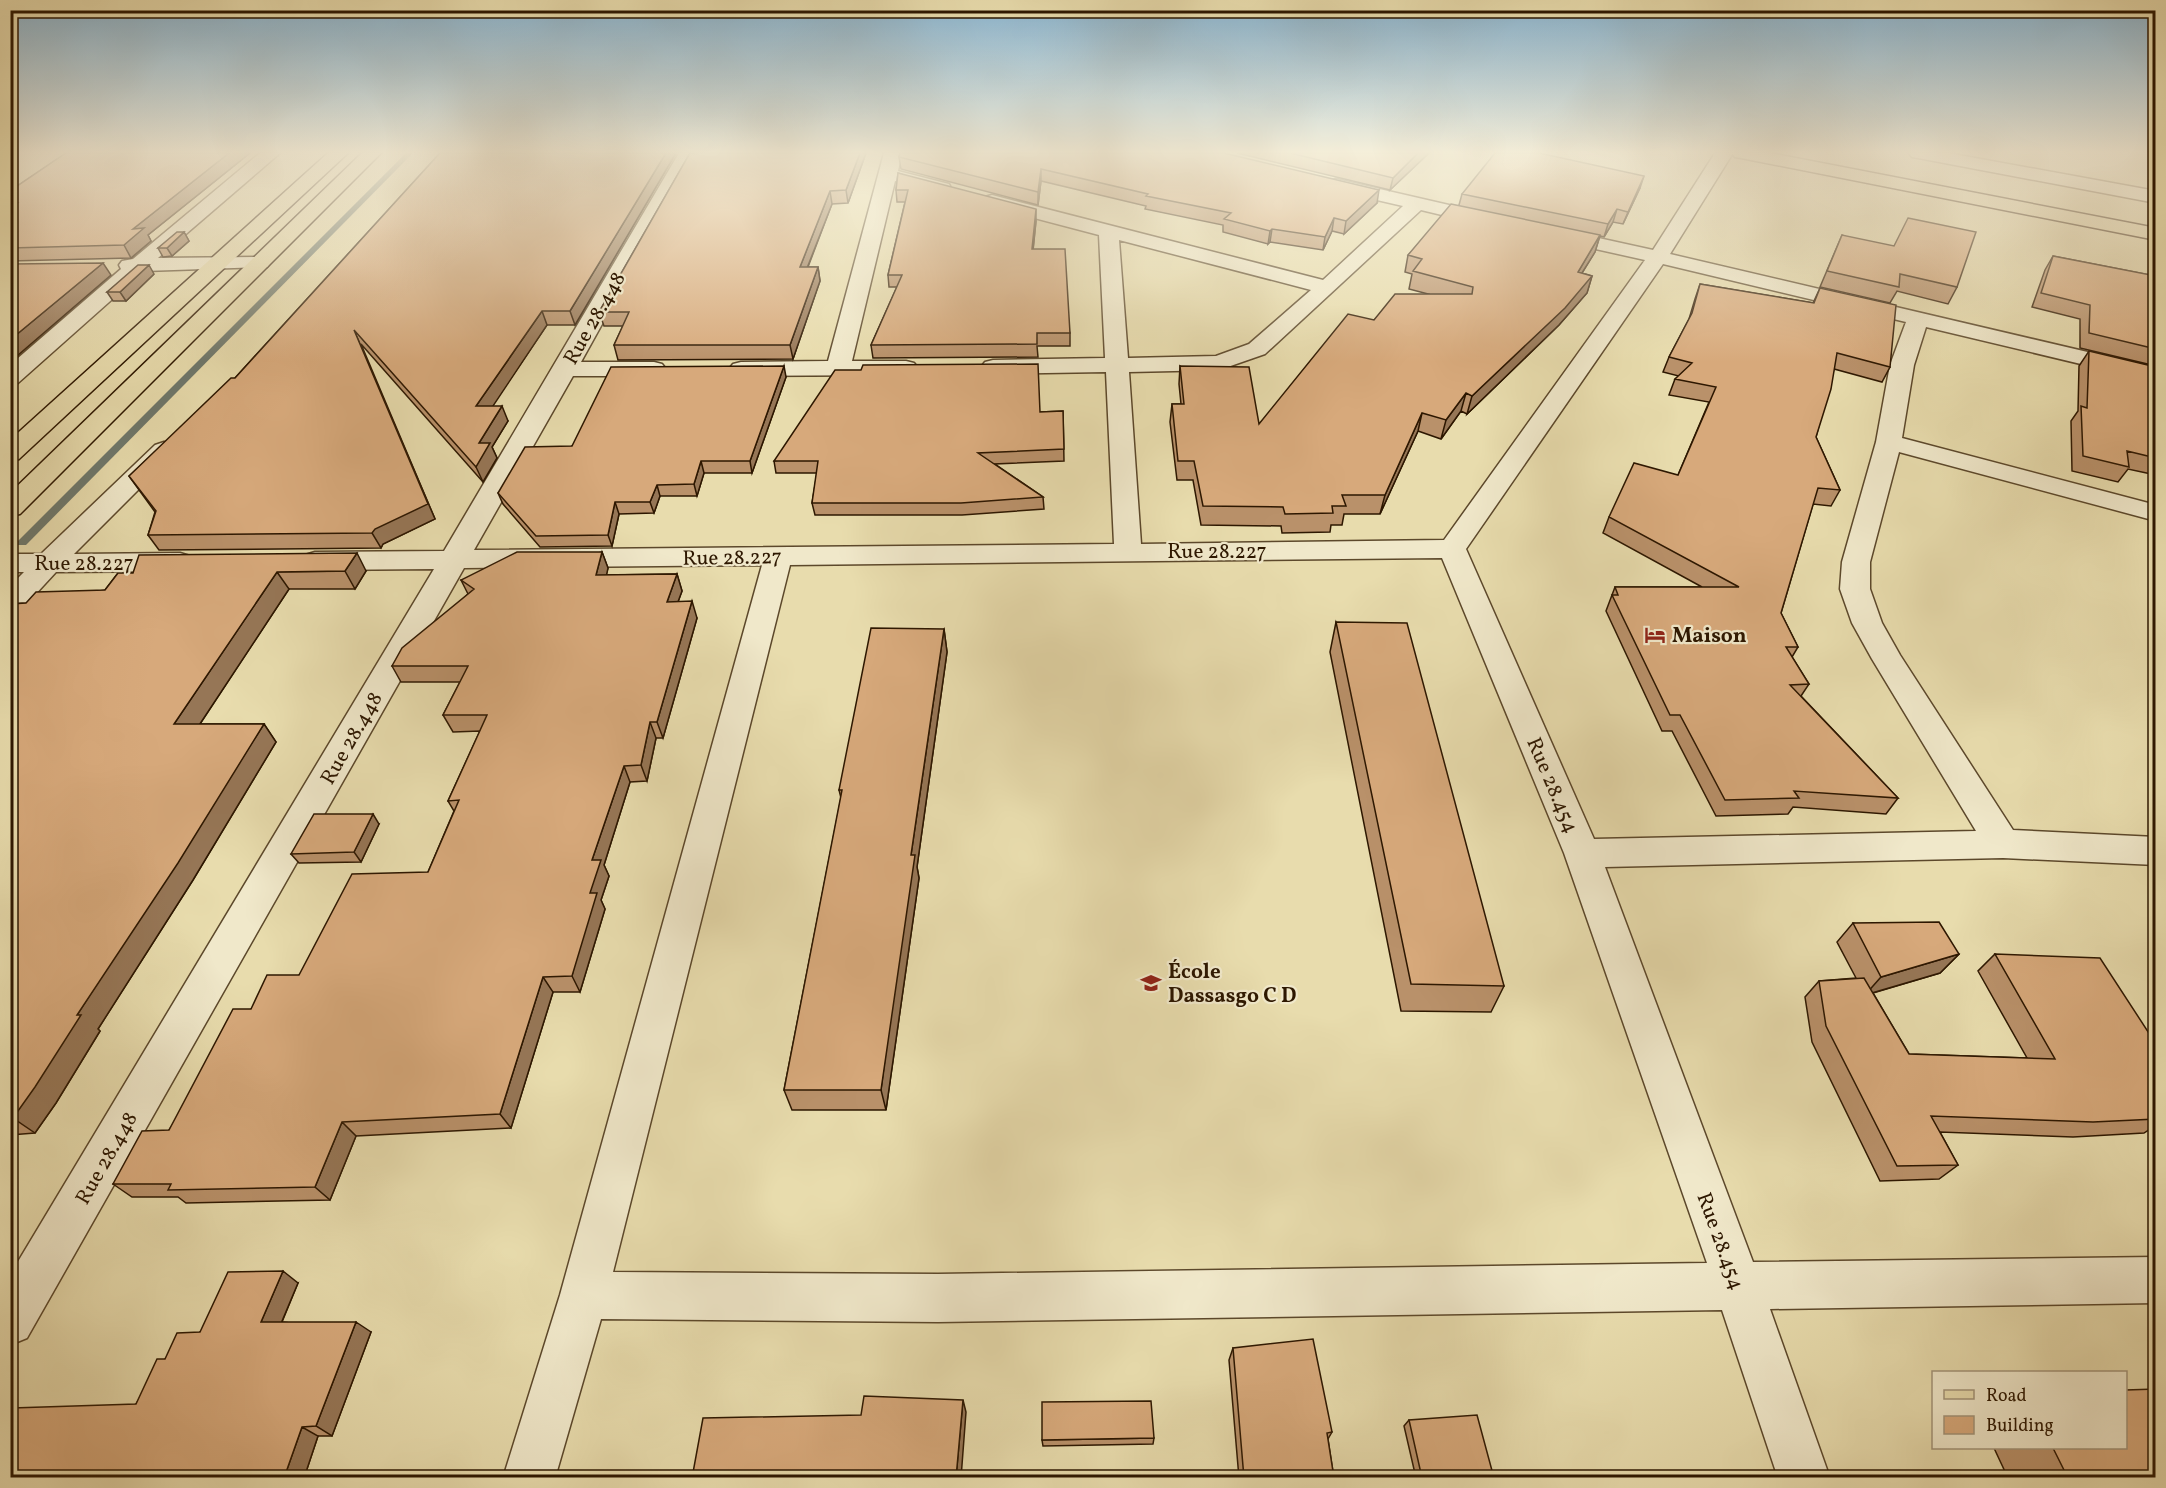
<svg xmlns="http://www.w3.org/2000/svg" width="2166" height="1488" viewBox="0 0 2166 1488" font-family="Vollkorn,serif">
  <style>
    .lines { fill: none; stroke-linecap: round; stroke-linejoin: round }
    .stream { fill: #6e786c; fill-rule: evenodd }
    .minor-casing { stroke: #5c482b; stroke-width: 3 }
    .major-casing { stroke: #2d1700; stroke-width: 3 }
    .minor { fill: #f0e8ca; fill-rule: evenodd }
    .major { fill: #e8dcad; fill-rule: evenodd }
    .wall { fill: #b9916a; stroke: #2d1700; stroke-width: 1.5 }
    .shaded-wall { fill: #967656; stroke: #2d1700; stroke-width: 1.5 }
    .building { fill: #d7a97b; stroke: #2d1700; stroke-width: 1.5 }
    .labels { text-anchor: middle; stroke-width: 4.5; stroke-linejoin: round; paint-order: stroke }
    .street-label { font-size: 21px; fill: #2d1700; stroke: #f0e8ca }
    .poi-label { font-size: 21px; font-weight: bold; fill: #2d1700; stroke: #f0e8ca; text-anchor: start }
  </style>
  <rect width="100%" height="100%" fill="#e8dcad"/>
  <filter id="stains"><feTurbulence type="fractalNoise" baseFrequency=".00333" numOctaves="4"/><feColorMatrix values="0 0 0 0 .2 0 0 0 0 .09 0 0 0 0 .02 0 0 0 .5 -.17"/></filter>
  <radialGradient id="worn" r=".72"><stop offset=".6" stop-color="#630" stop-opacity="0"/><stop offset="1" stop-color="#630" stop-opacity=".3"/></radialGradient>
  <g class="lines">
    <path class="stream" d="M 406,153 L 413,153 L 26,545 L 18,545 L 18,541 Z"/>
    <g class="minor-casing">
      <path id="minor" d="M 260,153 L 280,153 L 158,258 L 260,257 L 267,259 L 270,263 L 267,267 L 144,271 L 18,383 L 10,385 L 10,365 L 121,269 L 119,265 L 122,261 L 133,259 Z
        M 679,153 L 697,153 L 581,362 L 654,362 L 662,364 L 666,369 L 662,374 L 654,376 L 573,376 L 474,550 L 1114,544 L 1106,372 L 993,374 L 985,372 L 981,367 L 985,362 L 993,360 L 1105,358 L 1099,235 L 985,205 L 983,201 L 985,197 L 992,195 L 1323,280 L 1403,206 L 1329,189 L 1327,185 L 1329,181 L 1336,179 L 1488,214 L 1495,216 L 1498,220 L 1495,224 L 1488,226 L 1421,210 L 1265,354 L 1219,370 L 1129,372 L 1141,544 L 1444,540 L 1645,260 L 1546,238 L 1543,234 L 1546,230 L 1553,228 L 1653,250 L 1715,153 L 1733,153 L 1670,254 L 2156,368 L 2156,382 L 1926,327 L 1914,365 L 1902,438 L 2156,505 L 2156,521 L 1899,452 L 1870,562 L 1870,589 L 1882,623 L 1900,655 L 2013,830 L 2156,837 L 2156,865 L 2003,858 L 1605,867 L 1753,1262 L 2156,1257 L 2156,1303 L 1770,1309 L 1830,1478 L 1778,1478 L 1722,1310 L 938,1322 L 601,1319 L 555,1478 L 503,1478 L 560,1295 L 762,565 L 464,568 L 27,1338 L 10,1345 L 10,1275 L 434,569 L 315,570 L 305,567 L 301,561 L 305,555 L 315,552 L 444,551 ZM 1119,240 L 1311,290 L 1249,344 L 1216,356 L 1128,358 ZM 1663,264 L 1906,322 L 1890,365 L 1876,442 L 1842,562 L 1840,589 L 1852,623 L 1872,659 L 1976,831 L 1594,839 L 1466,549 ZM 1442,558 L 1564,853 L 1707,1263 L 938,1274 L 613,1272 L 790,565 Z
        M 884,153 L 902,153 L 898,171 L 949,184 L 951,188 L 949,192 L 942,194 L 895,181 L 852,361 L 906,361 L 914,363 L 918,368 L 914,373 L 906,375 L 741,376 L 733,374 L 729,369 L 733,364 L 741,362 L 828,361 Z
        M 1909,153 L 1948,153 L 2156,191 L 2156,203 L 1918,158 L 1912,157 Z
        M 164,442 L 173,445 L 177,450 L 173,455 L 74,554 L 180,553 L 190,556 L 194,562 L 190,568 L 180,571 L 56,572 L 20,611 L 10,613 L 10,586 L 24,572 L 10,572 L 10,554 L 41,554 L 155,445 Z"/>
    </g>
    <g class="major-casing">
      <path id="major" d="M 328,153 L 348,153 L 19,459 L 10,462 L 10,440 Z
        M 362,153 L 381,153 L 20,514 L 10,516 L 10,493 Z
        M 1732,153 L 1770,153 L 2156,228 L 2156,240 L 1741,158 L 1735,157 Z"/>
    </g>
    <use href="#minor" class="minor"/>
    <use href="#major" class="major"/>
  </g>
  <path class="wall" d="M 66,153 L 250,153 L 148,235 L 151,241 L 131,258 L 10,261 L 10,191 Z
    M 440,153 L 676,153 L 575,325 L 547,325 L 492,406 L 508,421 L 492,447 L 497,458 L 483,482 L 361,344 L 435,519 L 383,544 L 381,548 L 159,550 L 148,535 L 155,512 L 129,476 L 235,378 Z
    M 690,153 L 866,153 L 848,203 L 832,204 L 808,267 L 818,267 L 820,281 L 793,359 L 618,360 L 614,345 L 623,326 L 604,326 L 599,312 Z
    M 900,153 L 1377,203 L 1344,234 L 1332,231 L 1323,250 L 1270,242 L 1268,244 L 1223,232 L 1223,225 L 1145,209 L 1146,206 L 1041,181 L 1038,205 L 901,169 L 899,157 Z
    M 1237,153 L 1429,153 L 1390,190 Z
    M 898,173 L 1036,221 L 1033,249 L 1070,333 L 1070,346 L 1037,346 L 1038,357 L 873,358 L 871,345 L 897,287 L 889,287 L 888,275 L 905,202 L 897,202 L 896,190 Z
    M 1640,188 L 1623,224 L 1613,222 L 1604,237 L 1600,236 L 1595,252 L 1582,273 L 1592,276 L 1587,293 L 1559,325 L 1467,414 L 1461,411 L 1441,439 L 1418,431 L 1380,514 L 1344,514 L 1342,525 L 1331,525 L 1330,532 L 1282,533 L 1281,526 L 1201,525 L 1193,480 L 1177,480 L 1170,422 L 1172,404 L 1181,404 L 1179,384 L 1180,366 L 1259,424 L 1374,320 L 1428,294 L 1409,289 L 1412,274 L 1405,272 L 1408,255 L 1459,205 L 1462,194 Z
    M 184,232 L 189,241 L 172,256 L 163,257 L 158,248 Z
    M 1842,235 L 1957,287 L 1948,304 L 1897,291 L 1890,303 L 1820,287 Z
    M 2053,256 L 2156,276 L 2156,366 L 2080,348 L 2080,319 L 2032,307 L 2045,270 Z
    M 154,274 L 126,301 L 113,301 L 107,292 Z
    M 1700,284 L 1813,303 L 1820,288 L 1890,367 L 1882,382 L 1834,369 L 1816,437 L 1840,490 L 1831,506 L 1813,504 L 1781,613 L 1798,647 L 1792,657 L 1809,684 L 1801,696 L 1898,798 L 1886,814 L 1793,807 L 1788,814 L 1716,816 L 1672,731 L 1662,731 L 1606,611 L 1615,587 L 1702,587 L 1603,533 L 1609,517 L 1678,475 L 1709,402 L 1669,395 L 1675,379 L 1679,376 L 1663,372 L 1669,357 L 1689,319 L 1695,299 Z
    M 2089,351 L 2156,367 L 2156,475 L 2128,469 L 2118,482 L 2072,471 L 2071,421 L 2078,411 L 2079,366 Z
    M 786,377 L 752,473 L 704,473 L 697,496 L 660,496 L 654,513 L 619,514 L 612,546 L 540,547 L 503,504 L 498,493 L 572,446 Z
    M 1063,411 L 1064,461 L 995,464 L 1043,497 L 1044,509 L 962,515 L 815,515 L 812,503 L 817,473 L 776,473 L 774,461 L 1040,412 Z
    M 602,552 L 608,568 L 606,575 L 677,574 L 682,591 L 678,602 L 697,618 L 663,738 L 656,738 L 647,781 L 630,782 L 604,865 L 609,876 L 601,900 L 605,909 L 580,992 L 553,992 L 511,1128 L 356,1136 L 330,1200 L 186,1203 L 178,1197 L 132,1197 L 113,1184 L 169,1130 L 251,1009 L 299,975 L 428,872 L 454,811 L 448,801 L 480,731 L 453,732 L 443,715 L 460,682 L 401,682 L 392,666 L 468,594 L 461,580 Z
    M 366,571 L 355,589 L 289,589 L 200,724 L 264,724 L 276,742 L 193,880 L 98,1029 L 100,1031 L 56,1103 L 35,1133 L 10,1135 L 10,604 L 26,603 L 105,590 L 118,573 Z
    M 1336,622 L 1504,986 L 1491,1012 L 1401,1011 L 1330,652 Z
    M 944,629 L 947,652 L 917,867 L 919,878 L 886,1110 L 792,1110 L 784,1090 L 841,798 L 839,790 Z
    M 379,824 L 361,862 L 299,863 L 291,854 Z
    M 1853,923 L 1959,954 L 1940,973 L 1873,993 L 1909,1054 L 2027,1058 L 1978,971 L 1995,954 L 2156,1044 L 2156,1125 L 2144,1133 L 2073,1137 L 1940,1132 L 1958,1165 L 1939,1179 L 1880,1181 L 1812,1042 L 1805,997 L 1819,981 L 1856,978 L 1837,942 Z
    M 298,1283 L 282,1322 L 371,1332 L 332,1436 L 318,1436 L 304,1478 L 10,1478 L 136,1404 L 165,1359 L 200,1332 Z
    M 1233,1348 L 1332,1432 L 1328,1439 L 1334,1478 L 1239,1478 L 1229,1360 Z
    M 1409,1420 L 1494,1478 L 1416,1478 L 1404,1426 Z
    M 1154,1438 L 1153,1444 L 1043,1446 L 1042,1440 Z
    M 1994,1448 L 2126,1448 L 2156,1478 L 2008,1478 Z"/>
  <path class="shaded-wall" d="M 229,153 L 250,153 L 148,235 L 151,241 L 131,258 L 124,245 L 133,229 Z
    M 666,153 L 676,153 L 575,325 L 570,311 Z
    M 860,153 L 866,153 L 848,203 L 846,190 Z
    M 1418,153 L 1429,153 L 1390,190 L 1393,178 Z
    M 1041,169 L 1041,181 L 1038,205 L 1038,192 Z
    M 1644,176 L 1640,188 L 1623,224 L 1628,212 Z
    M 1379,190 L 1377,203 L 1344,234 L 1346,221 Z
    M 830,191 L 832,204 L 802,281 L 800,267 Z
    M 1036,209 L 1036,221 L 1032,261 L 1032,249 Z
    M 1617,209 L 1613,222 L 1604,237 L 1608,224 Z
    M 1334,218 L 1332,231 L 1323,250 L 1325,237 Z
    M 1272,229 L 1270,242 L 1268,244 L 1270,231 Z
    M 184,232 L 189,241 L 172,256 L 167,248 Z
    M 1600,235 L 1595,252 L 1572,289 L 1578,272 Z
    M 103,263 L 111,275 L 10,362 L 10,340 Z
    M 149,265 L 154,274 L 126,301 L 120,292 Z
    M 818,267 L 820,281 L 793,359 L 790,345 Z
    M 1592,276 L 1587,293 L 1559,325 L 1467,414 L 1472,396 Z
    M 542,311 L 547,325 L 483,421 L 476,406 Z
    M 354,330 L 435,519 L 383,544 L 381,548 L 372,533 Z
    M 784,366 L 786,377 L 752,473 L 750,461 Z
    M 1466,393 L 1461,411 L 1441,439 L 1446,420 Z
    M 502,406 L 508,421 L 492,447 L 497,458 L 483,482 L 476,467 L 479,443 Z
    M 1422,413 L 1418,431 L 1380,514 L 1385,495 Z
    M 701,461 L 704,473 L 697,496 L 694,484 Z
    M 657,485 L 660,496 L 654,513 L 650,502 Z
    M 615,502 L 619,514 L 612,546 L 608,535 Z
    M 602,552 L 608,568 L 603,592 L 596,575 Z
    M 357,553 L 366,571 L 355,589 L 345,571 Z
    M 277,572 L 289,589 L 188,742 L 174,724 Z
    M 677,574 L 682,591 L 672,618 L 667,602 Z
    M 692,601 L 697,618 L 663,738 L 657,722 Z
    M 944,629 L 947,652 L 917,867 L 919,878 L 886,1110 L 881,1090 L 911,855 Z
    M 650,722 L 656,738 L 647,781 L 641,765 Z
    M 264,724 L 276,742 L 193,880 L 98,1029 L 100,1031 L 56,1103 L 35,1133 L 13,1118 L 77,1015 Z
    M 624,766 L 630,782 L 604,865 L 609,876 L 601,900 L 605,909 L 580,992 L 572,976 L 590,893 L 592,860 Z
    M 373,814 L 379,824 L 361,862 L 354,852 Z
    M 1959,954 L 1940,973 L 1865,995 L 1881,977 Z
    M 543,977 L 553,992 L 511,1128 L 500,1114 Z
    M 342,1122 L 356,1136 L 330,1200 L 315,1187 Z
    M 283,1271 L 298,1283 L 277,1333 L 261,1322 Z
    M 356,1322 L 371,1332 L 332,1436 L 316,1426 Z
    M 963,1400 L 966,1412 L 961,1478 L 956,1478 Z
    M 302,1427 L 318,1436 L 304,1478 L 284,1478 Z"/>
  <path class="building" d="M 66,153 L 229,153 L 133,229 L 144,228 L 124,245 L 10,248 L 10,207 L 17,203 L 10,203 L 10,191 Z
    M 440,153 L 666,153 L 570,311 L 542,311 L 476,406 L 502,406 L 479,443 L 490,443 L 476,467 L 354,330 L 428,504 L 375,529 L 372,533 L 148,535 L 156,511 L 129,476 L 231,378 L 235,378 Z
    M 690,153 L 860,153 L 846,190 L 830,191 L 800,267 L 818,267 L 790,345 L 614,345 L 629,312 L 599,312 Z
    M 900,153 L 1224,153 L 1379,190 L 1346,221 L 1334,218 L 1325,237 L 1272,229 L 1270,231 L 1224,219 L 1231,213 L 1146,196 L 1148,194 L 1041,169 L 1038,192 L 899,157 Z
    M 1290,153 L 1418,153 L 1393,178 Z
    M 1495,153 L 1539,153 L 1644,176 L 1628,212 L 1617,209 L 1608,224 L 1462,194 Z
    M 898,173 L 1036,209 L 1032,249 L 1065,249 L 1070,333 L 1037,333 L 1037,344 L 871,345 L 902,275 L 888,275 L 908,190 L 896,190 Z
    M 1451,204 L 1600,235 L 1578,272 L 1592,276 L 1565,308 L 1472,396 L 1466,393 L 1446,420 L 1422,413 L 1385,495 L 1342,495 L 1346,506 L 1332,506 L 1333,513 L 1285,514 L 1283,507 L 1203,506 L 1194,461 L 1178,461 L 1172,404 L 1184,404 L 1180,366 L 1249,367 L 1259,424 L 1348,314 L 1374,320 L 1395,294 L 1472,294 L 1473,287 L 1413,271 L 1422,259 L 1408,255 Z
    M 1908,218 L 1976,232 L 1957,287 L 1900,274 L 1899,287 L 1827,271 L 1842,235 L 1894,246 Z
    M 177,232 L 184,232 L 167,248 L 158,248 Z
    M 2053,256 L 2156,276 L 2156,349 L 2089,333 L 2090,305 L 2041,293 Z
    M 103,263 L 10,340 L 10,264 Z
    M 138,265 L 149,265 L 120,292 L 107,292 Z
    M 1700,284 L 1814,303 L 1820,288 L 1896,305 L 1890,367 L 1837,353 L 1831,389 L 1816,437 L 1840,490 L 1818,488 L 1781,613 L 1798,647 L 1786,647 L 1809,684 L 1790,685 L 1898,798 L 1794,791 L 1799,798 L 1725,800 L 1680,715 L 1670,715 L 1612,595 L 1618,595 L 1615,587 L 1739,587 L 1609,517 L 1634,463 L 1678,475 L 1716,387 L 1675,379 L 1692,363 L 1669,357 L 1692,313 Z
    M 2089,351 L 2156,367 L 2156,458 L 2127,451 L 2129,467 L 2083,456 L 2081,406 L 2087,408 Z
    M 1038,364 L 1040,412 L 1063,411 L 1064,449 L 978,453 L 1043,497 L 961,503 L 812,503 L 818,461 L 774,461 L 835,370 L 861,370 L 863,365 Z
    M 784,366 L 750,461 L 701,461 L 694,484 L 657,485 L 650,502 L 615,502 L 608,535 L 536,536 L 498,493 L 525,447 L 572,446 L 611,367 Z
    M 517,552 L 602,552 L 596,575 L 677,574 L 667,602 L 692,601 L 657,722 L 650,722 L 641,765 L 624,766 L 592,860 L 601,860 L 590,893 L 597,893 L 572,976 L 543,977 L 500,1114 L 342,1122 L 315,1187 L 168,1190 L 171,1184 L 113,1184 L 142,1131 L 169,1130 L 233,1009 L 251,1009 L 267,975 L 299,975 L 352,874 L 428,872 L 459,800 L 448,801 L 487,715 L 443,715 L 468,666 L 392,666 L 402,648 L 474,589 L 461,580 Z
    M 357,553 L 345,571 L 277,572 L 174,724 L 264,724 L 178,863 L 77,1015 L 81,1015 L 35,1087 L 13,1118 L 10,1118 L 10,604 L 26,603 L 36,592 L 105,590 L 118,573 L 133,573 L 139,555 Z
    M 1336,622 L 1407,623 L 1504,986 L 1411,984 Z
    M 871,628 L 944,629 L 911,855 L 915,855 L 881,1090 L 784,1090 L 842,790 L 839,790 Z
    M 314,814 L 373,814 L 354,852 L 291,854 Z
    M 1939,922 L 1959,954 L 1881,977 L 1853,923 Z
    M 1995,954 L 2100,958 L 2156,1044 L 2156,1119 L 2093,1122 L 1931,1116 L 1958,1165 L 1897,1166 L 1826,1026 L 1819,981 L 1864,978 L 1909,1054 L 2055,1059 Z
    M 283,1271 L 261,1322 L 356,1322 L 316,1426 L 302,1427 L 284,1478 L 10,1478 L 10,1411 L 12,1408 L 136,1404 L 157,1359 L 165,1359 L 177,1333 L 200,1332 L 228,1272 Z
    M 1313,1339 L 1332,1432 L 1327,1433 L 1334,1478 L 1244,1478 L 1233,1348 Z
    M 2156,1389 L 2156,1478 L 2068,1478 L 2053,1448 L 2126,1448 L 2126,1390 Z
    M 864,1396 L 963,1400 L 956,1478 L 692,1478 L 703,1418 L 861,1415 Z
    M 1151,1401 L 1154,1438 L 1042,1440 L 1042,1402 Z
    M 1477,1415 L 1494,1478 L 1422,1478 L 1409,1420 Z"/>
  <linearGradient id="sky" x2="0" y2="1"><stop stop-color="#89b6d3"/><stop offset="0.42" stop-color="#f5efda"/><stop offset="1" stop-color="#f5efda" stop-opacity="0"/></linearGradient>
  <rect width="2166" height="362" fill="url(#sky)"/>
  <defs>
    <g id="hotel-bare" transform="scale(1.62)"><path d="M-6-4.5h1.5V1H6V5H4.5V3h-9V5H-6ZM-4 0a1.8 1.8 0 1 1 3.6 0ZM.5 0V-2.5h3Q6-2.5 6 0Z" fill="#8f2418" stroke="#f0e8ca" stroke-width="2.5" paint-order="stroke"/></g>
    <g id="school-bare" transform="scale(1.62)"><path d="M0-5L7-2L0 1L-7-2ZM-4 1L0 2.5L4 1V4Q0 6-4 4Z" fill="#8f2418" stroke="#f0e8ca" stroke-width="2.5" paint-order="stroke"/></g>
  </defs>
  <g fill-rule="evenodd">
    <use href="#hotel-bare" x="1655" y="635"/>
    <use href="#school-bare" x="1151" y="983"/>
  </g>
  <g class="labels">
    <g class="street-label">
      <text transform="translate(594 318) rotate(-60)" y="7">Rue 28.448</text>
      <text x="1217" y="558">Rue 28.227</text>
      <text transform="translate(732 557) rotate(-1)" y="7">Rue 28.227</text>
      <text x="84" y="570">Rue 28.227</text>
      <text transform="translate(351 738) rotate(-60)" y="7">Rue 28.448</text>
      <text transform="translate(1553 785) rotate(67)" y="7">Rue 28.454</text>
      <text transform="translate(106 1158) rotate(-60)" y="7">Rue 28.448</text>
      <text transform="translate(1721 1241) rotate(70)" y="7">Rue 28.454</text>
    </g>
    <g class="poi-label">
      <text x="1672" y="642">Maison</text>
      <text x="1168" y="978">École<tspan x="1168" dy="24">Dassasgo C D</tspan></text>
    </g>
  </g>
  <rect width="2166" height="1488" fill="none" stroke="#e8dcad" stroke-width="36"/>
  <rect x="12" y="12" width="2142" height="1464" fill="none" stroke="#2d1700" stroke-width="3"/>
  <rect x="18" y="18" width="2130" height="1452" fill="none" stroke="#2d1700" stroke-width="1.5"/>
  <rect x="1932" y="1371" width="195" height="78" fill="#f0e8ca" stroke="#a29479" stroke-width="1.5"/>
  <rect x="1944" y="1390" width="30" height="9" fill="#e8dcad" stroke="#a29479" stroke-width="1.5"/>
  <text x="1986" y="1401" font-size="18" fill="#2d1700">Road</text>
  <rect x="1944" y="1416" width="30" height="18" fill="#d7a97b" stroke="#a29479" stroke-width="1.5"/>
  <text x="1986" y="1431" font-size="18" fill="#2d1700">Building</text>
  <rect width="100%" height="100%" filter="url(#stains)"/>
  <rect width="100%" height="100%" fill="url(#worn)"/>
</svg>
